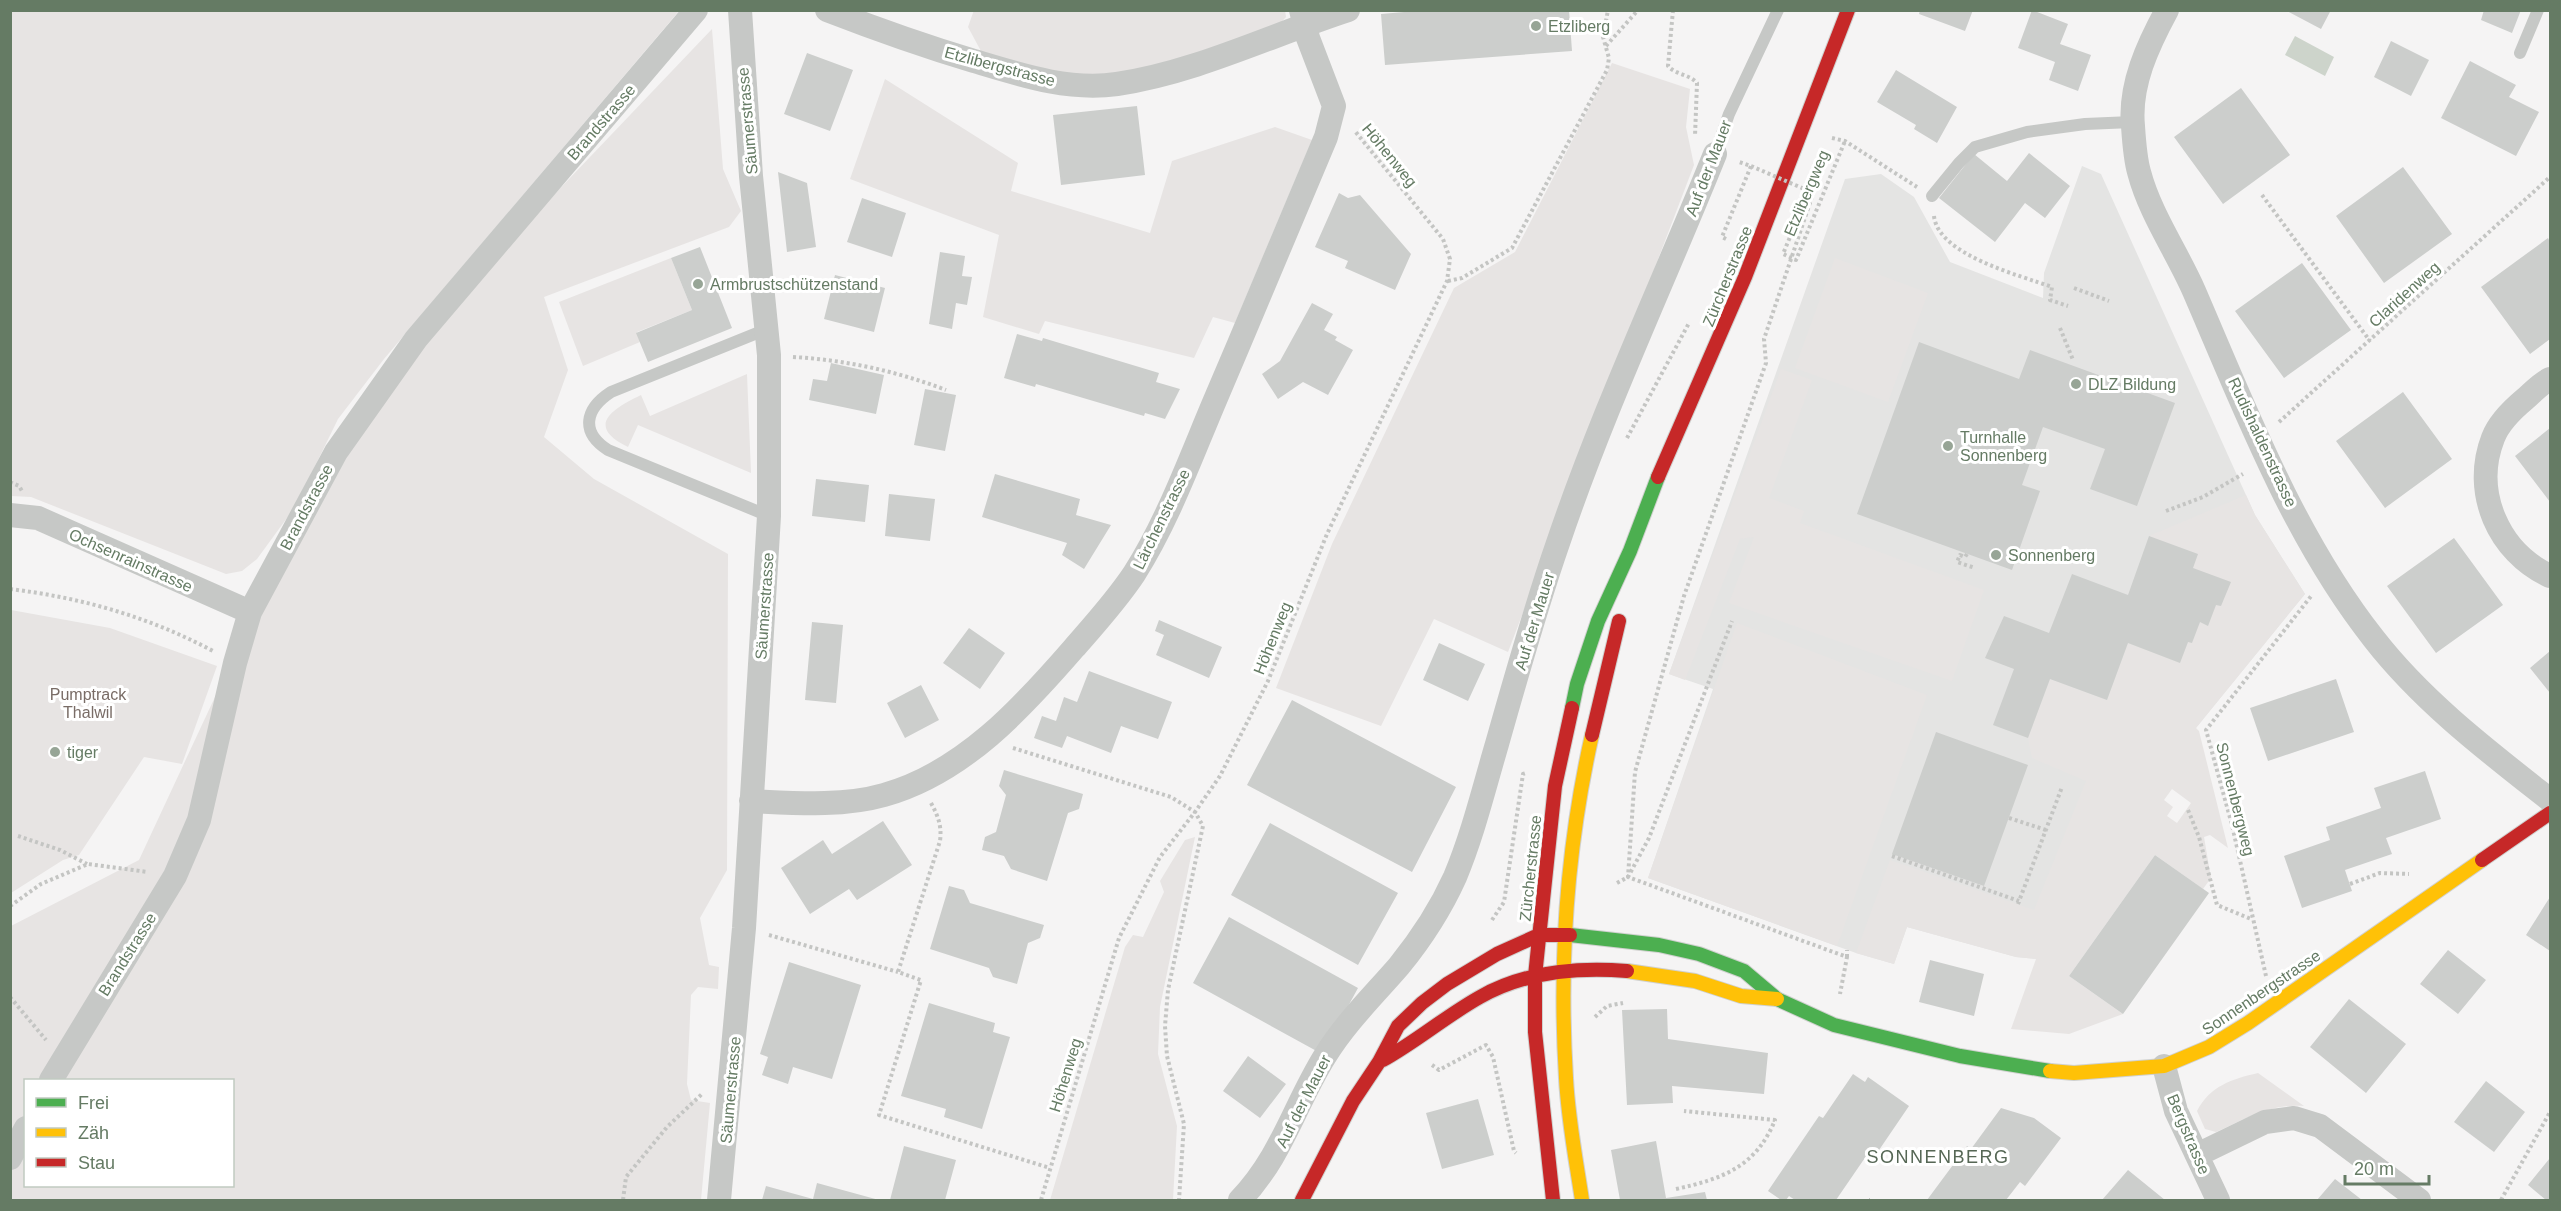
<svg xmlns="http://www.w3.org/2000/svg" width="2561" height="1211" viewBox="0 0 2561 1211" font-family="Helvetica,sans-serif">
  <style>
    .built { fill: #e4e4e3 }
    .green { fill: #e7e4e3; fill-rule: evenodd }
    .water { fill: #cdd4cb }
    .building { fill: #cccecc }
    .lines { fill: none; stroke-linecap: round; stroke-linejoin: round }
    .fast-casing { stroke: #d0d1cf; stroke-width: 16 }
    .slow-casing { stroke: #d0d1cf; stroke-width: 16 }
    .jam-casing { stroke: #d0d1cf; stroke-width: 16 }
    .path { stroke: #c4c5c3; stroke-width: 4; stroke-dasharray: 3 3; stroke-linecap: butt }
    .lane { stroke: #c6c8c6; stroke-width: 12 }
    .street { stroke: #c6c8c6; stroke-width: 24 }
    .fast { stroke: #4caf50; stroke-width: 14 }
    .slow { stroke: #ffc107; stroke-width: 14 }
    .jam { stroke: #c62828; stroke-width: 14 }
    .path-bridge { stroke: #c4c5c3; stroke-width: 4; stroke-dasharray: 3 3; stroke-linecap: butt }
    .poi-dot { fill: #97a596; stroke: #fff; stroke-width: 2 }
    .labels { text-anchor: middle; stroke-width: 6; stroke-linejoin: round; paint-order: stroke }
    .poi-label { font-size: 16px; fill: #657b64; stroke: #fff; text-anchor: start }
    .street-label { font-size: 16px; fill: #657b64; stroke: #fff }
    .park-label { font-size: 16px; fill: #796c66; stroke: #fff }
    .neighbourhood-label { font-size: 18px; letter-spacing: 1.5px; fill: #566755; stroke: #fff }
  </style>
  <rect width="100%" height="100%" fill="#f5f4f4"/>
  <path class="built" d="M 2082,166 L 2101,174 L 2255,515 L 2305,594 L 2195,729 L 2036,959 L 2016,957 L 1907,927 L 1894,964 L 1856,953 L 1648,878 L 1713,689 L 1669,674 L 1845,179 L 1881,174 L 1914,197 L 1950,262 L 2043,298 L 2044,273 Z"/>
  <path class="green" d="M 974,10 L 1285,10 L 1286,17 L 1276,28 C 1217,47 1156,74 1094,77 C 1056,78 1017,65 982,53 L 968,27 Z
    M 10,11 L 679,11 L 384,359 L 338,419 L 295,507 L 257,559 L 242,571 L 226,574 L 31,497 L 11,496 Z
    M 712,29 L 723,169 L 741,211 L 729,227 L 544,297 L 568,370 L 544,437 L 594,479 L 728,554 L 727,870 L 700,918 L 709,965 L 719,967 L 718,989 L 698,987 L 691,995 L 687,1084 L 691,1100 L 710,1103 L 701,1200 L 11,1200 L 11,926 L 139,860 L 317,478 L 508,243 ZM 26,1080 L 232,1080 L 232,1186 L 26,1186 Z
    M 1612,63 L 1690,89 L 1686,127 L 1694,165 L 1508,652 L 1434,619 L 1381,726 L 1276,688 L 1332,544 L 1454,288 L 1515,252 Z
    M 885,79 L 1018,163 L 1011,191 L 1150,233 L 1172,161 L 1275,127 L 1312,140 L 1235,323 L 1213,317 L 1194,358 L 1045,321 L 1039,334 L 983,317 L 999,235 L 850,179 Z
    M 671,258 L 692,310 L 637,332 L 640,342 L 583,366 L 559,302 Z
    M 1835,258 L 1928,293 L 1888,402 L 1795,368 Z
    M 1781,369 L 1812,380 L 1769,498 L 1804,511 L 1800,523 L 1984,590 L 1952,681 L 1729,603 L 1754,537 L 1740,539 L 1685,680 L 1669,674 Z
    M 747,374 L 751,473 L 638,425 L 628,447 C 585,426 612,409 641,395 L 650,416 Z
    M 2246,495 L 2255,515 L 2305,594 L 2196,728 L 2199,731 L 2228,848 L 2210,835 L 2204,837 L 2211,878 L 2203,889 L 2155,855 L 2069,976 L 2123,1014 L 2069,1034 L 2011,1029 L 2036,959 L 2016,957 L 1907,927 L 1894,964 L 1856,953 L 1890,860 L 2034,910 L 2086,781 L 2032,758 L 2028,738 L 2050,679 L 2107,700 L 2128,643 L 2180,662 L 2188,642 L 2200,622 L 2208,626 L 2216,605 L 2221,606 L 2230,582 L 2193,568 L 2149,536 ZM 2172,789 L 2191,803 L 2177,823 L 2167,816 L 2173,807 L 2164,800 Z
    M 11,610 L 110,628 L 217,666 L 182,764 L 144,757 L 79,855 L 63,860 L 11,893 Z
    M 1737,623 L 1927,695 L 1837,946 L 1648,878 Z
    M 1195,837 L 1160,1007 L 1158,1054 L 1177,1126 L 1173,1200 L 1050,1200 L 1125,947 L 1133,935 L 1143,937 L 1164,892 L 1160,881 L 1185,840 Z
    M 2258,1073 L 2304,1106 C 2271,1103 2245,1119 2216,1132 L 2205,1129 L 2197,1111 C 2210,1086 2232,1079 2258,1073 Z"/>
  <path class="water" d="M 2295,36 L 2334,57 L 2325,76 L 2285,55 Z"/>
  <path class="building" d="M 1427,10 L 1569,10 L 1572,51 L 1385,65 L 1381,14 Z
    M 1920,10 L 1973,10 L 1965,31 L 1919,14 Z
    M 2032,10 L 2068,24 L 2060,44 L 2091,55 L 2078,91 L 2049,80 L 2055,62 L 2018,48 Z
    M 2285,10 L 2331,10 L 2321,29 Z
    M 2484,10 L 2521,10 L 2512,33 L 2481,20 Z
    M 2391,41 L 2429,60 L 2411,96 L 2374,77 Z
    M 807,53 L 853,70 L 830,131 L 784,114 Z
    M 2470,61 L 2516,85 L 2509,97 L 2539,112 L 2516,156 L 2441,118 Z
    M 1896,70 L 1957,107 L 1937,143 L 1914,129 L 1916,125 L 1877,102 Z
    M 2241,88 L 2290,155 L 2223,204 L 2174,137 Z
    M 1137,106 L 1145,175 L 1061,185 L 1053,115 Z
    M 2029,153 L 2070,186 L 2045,218 L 2025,203 L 1995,242 L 1939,198 L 1974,154 L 2007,181 Z
    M 2403,167 L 2452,234 L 2384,283 L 2336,216 Z
    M 778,172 L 807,183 L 816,247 L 787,252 Z
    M 1339,193 L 1348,198 L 1360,195 L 1411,254 L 1395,290 L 1345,268 L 1348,261 L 1315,247 Z
    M 862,198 L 906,213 L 892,257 L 847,242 Z
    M 2548,238 L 2550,242 L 2550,339 L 2530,354 L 2481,287 Z
    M 700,247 L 732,328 L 648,362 L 636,333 L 692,310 L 671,258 Z
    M 940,252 L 965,256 L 962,276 L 972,277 L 967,305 L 956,303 L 952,329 L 929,324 Z
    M 2302,263 L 2351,330 L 2284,378 L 2235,311 Z
    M 835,275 L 885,288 L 874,332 L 824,319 Z
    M 1312,303 L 1333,314 L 1324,330 L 1337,337 L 1335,340 L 1353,350 L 1328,395 L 1303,382 L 1278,399 L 1262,374 L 1280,361 Z
    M 1017,334 L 1042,341 L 1043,338 L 1159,373 L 1156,382 L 1180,389 L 1165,419 L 1145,413 L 1144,416 L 1036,384 L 1035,387 L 1004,378 Z
    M 1919,342 L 2019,379 L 2030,350 L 2175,403 L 2137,506 L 2090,489 L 2105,449 L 2043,427 L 2022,485 L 2040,491 L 2012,570 L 1857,514 Z
    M 831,363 L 884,375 L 876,414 L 809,400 L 813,379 L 827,381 Z
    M 925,389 L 956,395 L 945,451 L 914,445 Z
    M 2403,392 L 2452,459 L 2385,508 L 2336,441 Z
    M 2550,428 L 2550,502 L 2515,456 Z
    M 995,474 L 1080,499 L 1076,515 L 1111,525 L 1084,569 L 1062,555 L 1067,543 L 982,517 Z
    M 816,479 L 869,485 L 865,522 L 812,516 Z
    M 889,494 L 935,499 L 930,541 L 885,536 Z
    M 2149,536 L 2198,554 L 2193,568 L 2231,582 L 2221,606 L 2216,605 L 2208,626 L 2200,622 L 2192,643 L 2188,642 L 2180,663 L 2128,643 L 2107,700 L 2050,679 L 2028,738 L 1993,725 L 2014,669 L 1985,658 L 2004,616 L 2049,633 L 2072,574 L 2128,595 Z
    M 2454,538 L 2503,605 L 2436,653 L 2387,586 Z
    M 1159,620 L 1222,647 L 1209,678 L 1156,655 L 1164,635 L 1155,631 Z
    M 812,622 L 843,625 L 836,703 L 805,700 Z
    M 969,628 L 1005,653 L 980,689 L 943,663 Z
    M 1439,643 L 1485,664 L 1468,701 L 1423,680 Z
    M 2550,651 L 2550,693 L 2530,668 Z
    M 1089,671 L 1172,702 L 1158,739 L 1121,726 L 1111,753 L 1067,736 L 1062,748 L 1034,738 L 1042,716 L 1056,721 L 1064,697 L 1077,702 Z
    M 2336,679 L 2354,732 L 2268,761 L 2250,708 Z
    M 921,685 L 939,720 L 905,738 L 887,703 Z
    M 1292,700 L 1456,787 L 1412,872 L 1247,785 Z
    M 1936,732 L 2028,765 L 1984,886 L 1892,854 Z
    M 1004,770 L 1083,794 L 1079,809 L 1068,813 L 1047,881 L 1011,869 L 1004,856 L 982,850 L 985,837 L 996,832 L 1006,795 L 999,786 Z
    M 2425,771 L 2441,819 L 2386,838 L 2392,854 L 2345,870 L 2352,891 L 2302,908 L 2284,856 L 2330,840 L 2326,827 L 2381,808 L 2374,788 Z
    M 883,821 L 912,865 L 857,900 L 849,889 L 810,914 L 781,868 L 823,840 L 832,854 Z
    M 1270,823 L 1398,893 L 1358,965 L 1231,895 Z
    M 2155,855 L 2209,893 L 2123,1014 L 2069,976 Z
    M 949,886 L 964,890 L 970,903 L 1044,925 L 1040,938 L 1028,943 L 1017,984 L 993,977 L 989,968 L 930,949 Z
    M 2550,897 L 2550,951 L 2526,935 Z
    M 1229,917 L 1358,988 L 1322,1054 L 1193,983 Z
    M 2448,950 L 2486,980 L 2458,1014 L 2420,984 Z
    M 1930,960 L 1984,974 L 1974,1016 L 1919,1002 Z
    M 789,962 L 861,985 L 832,1079 L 793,1067 L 788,1084 L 762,1075 L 768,1057 L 760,1054 Z
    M 2349,999 L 2406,1044 L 2366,1093 L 2310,1047 Z
    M 929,1003 L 995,1023 L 993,1032 L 1010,1037 L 982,1129 L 944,1117 L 946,1109 L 901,1096 Z
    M 1667,1009 L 1668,1039 L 1768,1053 L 1764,1094 L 1672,1086 L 1673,1103 L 1627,1105 L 1622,1010 Z
    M 1248,1056 L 1286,1084 L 1260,1118 L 1223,1091 Z
    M 1853,1074 L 1865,1082 L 1868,1077 L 1909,1106 L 1877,1153 L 1871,1149 L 1836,1200 L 1795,1200 L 1789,1196 L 1786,1200 L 1781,1200 L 1768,1191 L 1819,1116 L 1823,1118 Z
    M 2486,1081 L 2525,1112 L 2494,1152 L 2454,1122 Z
    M 1478,1099 L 1494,1155 L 1442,1169 L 1426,1113 Z
    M 2001,1108 L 2034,1118 L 2061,1138 L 2025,1186 L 2020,1182 L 2006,1200 L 1927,1200 L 1967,1146 L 1971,1149 Z
    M 1656,1141 L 1666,1198 L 1705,1192 L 1707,1200 L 1620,1200 L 1611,1150 Z
    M 904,1146 L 956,1160 L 945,1200 L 890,1200 Z
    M 2550,1158 L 2550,1200 L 2546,1200 L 2528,1185 Z
    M 2128,1170 L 2165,1200 L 2102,1200 Z
    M 2335,1179 L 2362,1200 L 2317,1200 Z
    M 817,1183 L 879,1200 L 762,1200 L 766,1186 L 813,1199 Z"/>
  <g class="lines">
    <g class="fast-casing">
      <path id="fast" d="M 1572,708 L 1577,684 L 1598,621 L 1630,551 L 1658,477
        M 1570,935 L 1659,945 L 1699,954 L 1744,971 L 1777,999 L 1834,1025 L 1960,1056 L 2050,1071"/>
    </g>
    <g class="slow-casing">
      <path id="slow" d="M 1627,971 L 1695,981 L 1741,996 L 1777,999
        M 2050,1071 L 2074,1073 L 2164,1066 L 2209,1047 L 2248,1023 L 2482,860
        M 1582,1200 C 1576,1160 1568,1119 1566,1078 C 1559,965 1567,846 1592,735"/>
    </g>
    <g class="jam-casing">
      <path id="jam" d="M 1658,477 L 1745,277 L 1848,10
        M 1592,735 L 1619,621
        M 2482,860 L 2550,813
        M 1383,1060 C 1417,1041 1446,1016 1480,997 C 1524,972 1577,967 1627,971
        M 1302,1200 L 1353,1101 L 1379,1062 L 1398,1026 L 1422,1003 L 1447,984 L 1497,954 L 1539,935 L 1570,935
        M 1553,1200 L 1535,1032 L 1535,976 L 1555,786 L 1572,708"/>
    </g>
    <path class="path" d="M 1673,10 L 1668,66 C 1676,75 1689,74 1697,83 L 1695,136
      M 1606,46 L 1638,10
      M 1832,138 L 1845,141 L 1917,187
      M 1816,185 L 1764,339 L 1766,363 L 1684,596 L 1635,772 L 1628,877 L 1847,957 L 1840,994
      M 2262,195 L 2370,341
      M 1934,216 C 1938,255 2019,275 2052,287 L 2050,300 L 2068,306
      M 1726,239 L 1722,237 L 1751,166 L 1739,162
      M 1448,281 L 1462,278 L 1512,248 L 1607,70 L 1609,58 L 1603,37 L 1608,10
      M 2074,288 L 2109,301
      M 2060,328 L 2073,360
      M 793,357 C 846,360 896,371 946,390
      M 2279,422 L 2550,177
      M 1627,438 L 1689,323
      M 10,482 L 19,486 L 22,491
      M 2166,511 L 2203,497 L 2243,474
      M 1967,554 L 1965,557 L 1960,555 L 1957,562 L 1975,568
      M 10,589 C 83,598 149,617 213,651
      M 10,667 L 11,667
      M 1013,748 L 1171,797 L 1195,812 L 1203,826 L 1168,990 L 1165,1026 L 1167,1056 L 1184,1124 L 1179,1200
      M 931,803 C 938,816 942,826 940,841 L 898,972 L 921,980 L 879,1115 L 1050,1168
      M 2188,810 L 2199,837 L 2217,905 L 2251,919
      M 2009,818 L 2046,830
      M 18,836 L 60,850 L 87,864
      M 1892,856 L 2019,901
      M 1617,883 L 1628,877 L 1649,838 L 1732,621
      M 2350,884 L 2380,873 L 2409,874
      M 2018,904 L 2062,787
      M 10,906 L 41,884 L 88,864 L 148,872
      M 1492,920 L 1504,902 L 1523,774 L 1526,773
      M 769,935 L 898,972
      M 1847,957 L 1847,950
      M 2266,976 L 2232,825 L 2206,730 L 2312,595
      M 10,997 L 46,1040
      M 1595,1017 L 1607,1006 L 1623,1003
      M 1432,1065 L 1439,1070 L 1486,1045 L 1493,1057 L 1514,1151 L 1516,1153
      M 1676,1189 C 1722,1179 1756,1167 1775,1120 L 1684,1111
      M 623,1200 L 626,1177 L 667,1127 L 703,1093
      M 1041,1200 L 1119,938 L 1160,857 L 1195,812 L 1220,776 L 1268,681 L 1327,534 L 1447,281 L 1450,259 L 1443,239 L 1354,130
      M 1869,1200 L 1870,1200
      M 2501,1200 L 2550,1112"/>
    <path class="lane" d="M 2520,53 L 2538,10
      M 1715,154 L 1729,114 L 1778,10
      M 1932,196 L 1959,163 L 1975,147 L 2027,132 L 2085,124 L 2132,122
      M 767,329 L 611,392 C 585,409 580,432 608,450 L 769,516"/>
    <path class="street" d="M 827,10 C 876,29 924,46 974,61 C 1021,75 1068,91 1117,84 C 1197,72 1271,35 1348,10
      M 2167,10 C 2148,45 2129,85 2133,126 C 2134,141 2135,158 2139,172 C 2150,214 2177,252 2194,291 C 2245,409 2294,538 2374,639 C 2423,702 2489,752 2550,800
      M 2550,379 C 2541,383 2533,392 2525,399 C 2513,409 2499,422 2493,438 C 2472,492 2498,552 2550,576
      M 10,515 L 38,518 L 250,612
      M 751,801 C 794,803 842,807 884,795 C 963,773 1022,708 1074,648 C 1095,624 1116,601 1134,574 C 1167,522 1189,462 1213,405 C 1251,316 1288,227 1326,137 L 1334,106 L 1308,38 L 1301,10
      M 2164,1066 L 2176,1111 L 2218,1200
      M 51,1080 L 175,876 L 199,820 L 235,663 L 250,612 L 336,452 L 416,339 L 696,10
      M 2197,1155 L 2265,1122 L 2294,1118 L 2320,1126 L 2419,1200
      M 10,1158 L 26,1128
      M 719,1200 L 744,928 L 769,516 L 769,355 L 751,176 L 740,10
      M 1240,1200 C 1282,1156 1294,1106 1325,1056 C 1346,1022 1374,995 1399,966 C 1421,939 1441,908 1455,877 C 1473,834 1484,788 1497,744 C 1516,677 1535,609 1558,543 C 1603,410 1663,283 1715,154"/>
    <use href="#fast" class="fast"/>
    <use href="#slow" class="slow"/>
    <use href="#jam" class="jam"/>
    <path class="path-bridge" d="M 1751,166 L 1809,191 L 1783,254 L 1796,260 L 1845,141"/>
  </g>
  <g class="poi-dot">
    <circle cx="1536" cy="26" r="6"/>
    <circle cx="698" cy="284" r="6"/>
    <circle cx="2076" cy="384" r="6"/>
    <circle cx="1948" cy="446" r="6"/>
    <circle cx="1996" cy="555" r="6"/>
    <circle cx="55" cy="752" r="6"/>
  </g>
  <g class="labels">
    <g class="poi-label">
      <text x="1548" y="32">Etzliberg</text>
      <text x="710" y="290">Armbrustschützenstand</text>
      <text x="2088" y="390">DLZ Bildung</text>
      <text x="1960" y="443">Turnhalle<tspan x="1960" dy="18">Sonnenberg</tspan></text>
      <text x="2008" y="561">Sonnenberg</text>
      <text x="67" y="758">tiger</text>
    </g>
    <g class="street-label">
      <text transform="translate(1000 66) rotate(15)" y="6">Etzlibergstrasse</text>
      <text transform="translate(747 121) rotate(-95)" y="6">Säumerstrasse</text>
      <text transform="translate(601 122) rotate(-49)" y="6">Brandstrasse</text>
      <text transform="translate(1390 155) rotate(51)" y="6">Höhenweg</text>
      <text transform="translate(1708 168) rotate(-69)" y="6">Auf der Mauer</text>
      <text transform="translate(1806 193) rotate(-67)" y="6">Etzlibergweg</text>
      <text transform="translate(1727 276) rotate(-68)" y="6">Zürcherstrasse</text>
      <text transform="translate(2404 294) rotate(-42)" y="6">Claridenweg</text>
      <text transform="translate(2263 442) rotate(65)" y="6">Rudishaldenstrasse</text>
      <text transform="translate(306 507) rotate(-62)" y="6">Brandstrasse</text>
      <text transform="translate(1161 519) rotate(-64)" y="6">Lärchenstrasse</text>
      <text transform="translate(131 560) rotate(24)" y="6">Ochsenrainstrasse</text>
      <text transform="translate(764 606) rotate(-86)" y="6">Säumerstrasse</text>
      <text transform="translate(1534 621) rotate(-73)" y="6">Auf der Mauer</text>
      <text transform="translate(1272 638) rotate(-68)" y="6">Höhenweg</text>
      <text transform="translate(2236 799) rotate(76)" y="6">Sonnenbergweg</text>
      <text transform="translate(1530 868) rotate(-84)" y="6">Zürcherstrasse</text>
      <text transform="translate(127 954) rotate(-58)" y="6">Brandstrasse</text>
      <text transform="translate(2261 992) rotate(-34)" y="6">Sonnenbergstrasse</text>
      <text transform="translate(1065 1075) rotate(-73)" y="6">Höhenweg</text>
      <text transform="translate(730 1090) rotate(-85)" y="6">Säumerstrasse</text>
      <text transform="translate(1303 1101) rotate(-63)" y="6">Auf der Mauer</text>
      <text transform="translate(2189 1134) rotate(67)" y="6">Bergstrasse</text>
    </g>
    <g class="park-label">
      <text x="88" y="700">Pumptrack<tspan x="88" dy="18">Thalwil</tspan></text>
    </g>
    <g class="neighbourhood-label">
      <text x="1938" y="1163">SONNENBERG</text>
    </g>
  </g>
  <rect width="2561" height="1211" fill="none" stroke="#657b64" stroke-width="24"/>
  <rect x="24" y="1079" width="210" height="108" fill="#ffffff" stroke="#c1cac1" stroke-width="1.5"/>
  <rect x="36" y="1098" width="30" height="9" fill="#4caf50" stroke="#c1cac1" stroke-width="1.5"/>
  <text x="78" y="1109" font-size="18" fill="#657b64">Frei</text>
  <rect x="36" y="1128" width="30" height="9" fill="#ffc107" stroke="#c1cac1" stroke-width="1.5"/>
  <text x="78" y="1139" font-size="18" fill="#657b64">Zäh</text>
  <rect x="36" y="1158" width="30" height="9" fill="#c62828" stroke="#c1cac1" stroke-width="1.5"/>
  <text x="78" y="1169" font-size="18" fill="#657b64">Stau</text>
  <path d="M2345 1175v9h84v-9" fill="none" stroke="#657b64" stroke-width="3"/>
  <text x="2354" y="1175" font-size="18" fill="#657b64" stroke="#ffffff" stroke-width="4.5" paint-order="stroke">20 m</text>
</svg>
